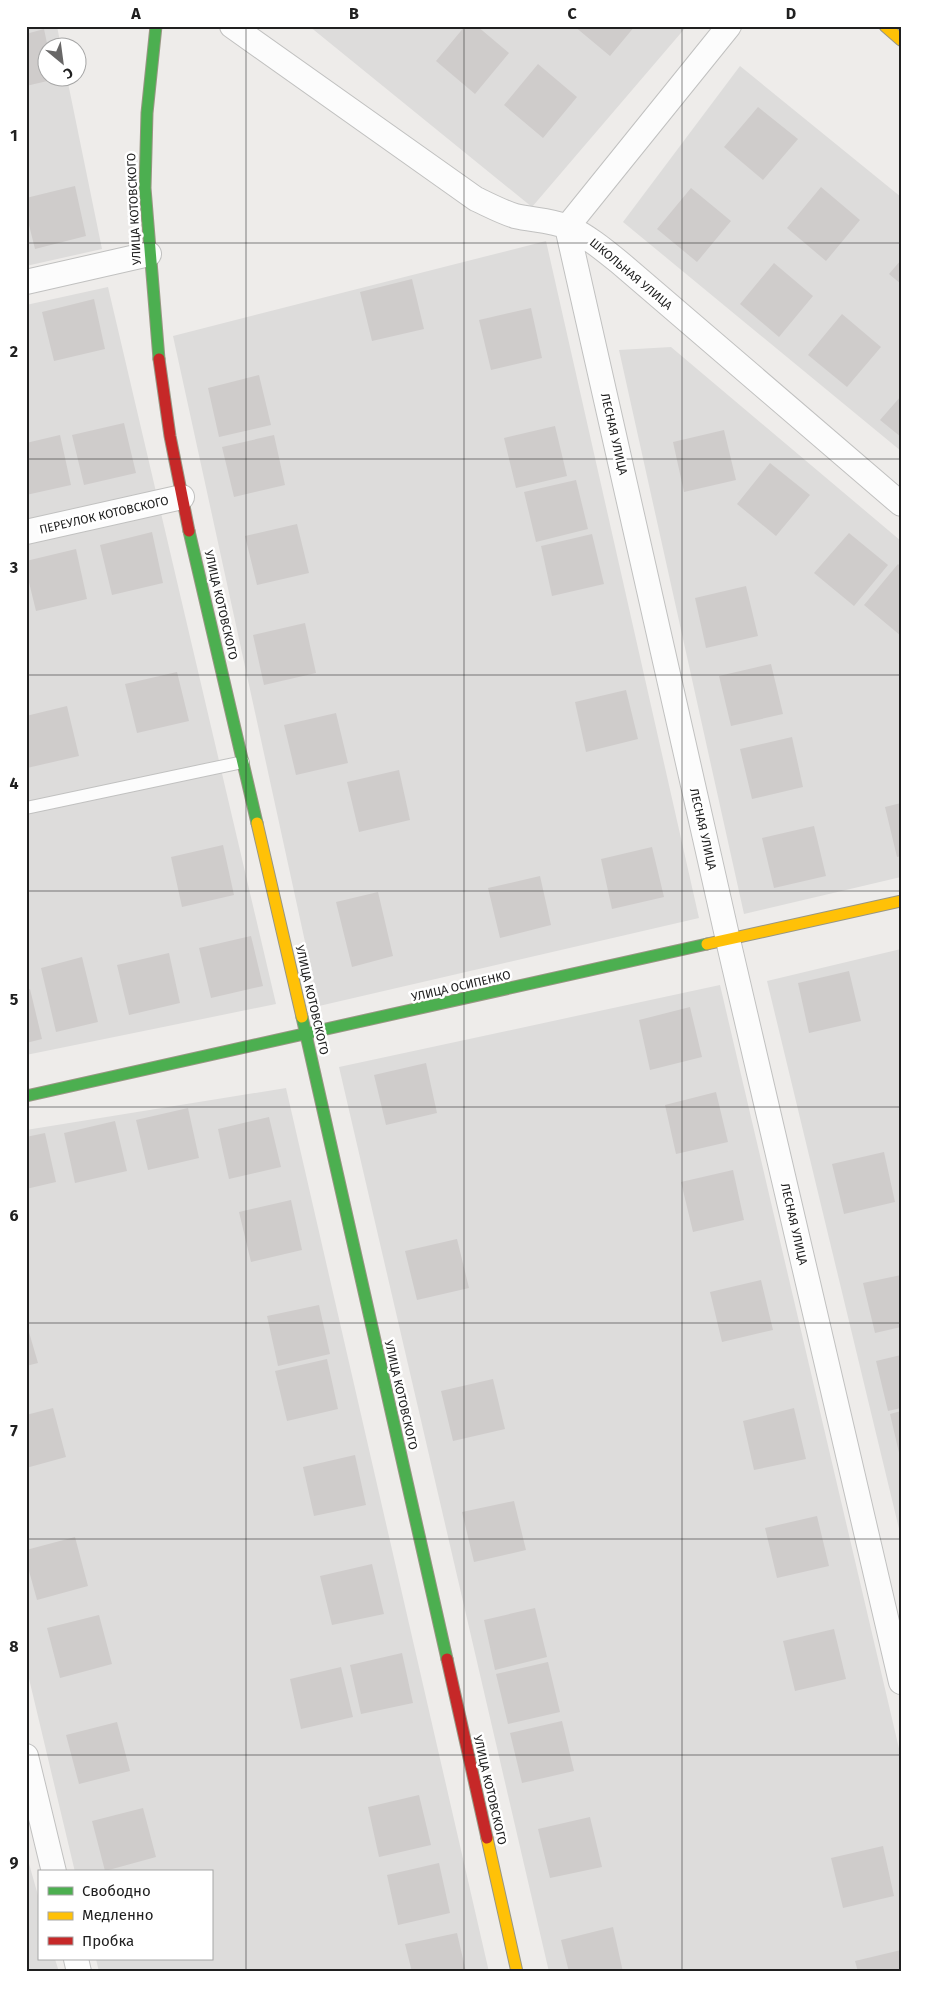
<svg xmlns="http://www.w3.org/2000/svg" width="927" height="1998" viewBox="0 0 927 1998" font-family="'Fira Sans',sans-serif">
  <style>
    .residential { fill: #dddcdb }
    .building { fill: #cfcccb }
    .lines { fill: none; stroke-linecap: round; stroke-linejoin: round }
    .lane-casing { stroke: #c1c1c0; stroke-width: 14 }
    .street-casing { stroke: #c1c1c0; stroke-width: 26 }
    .fast-casing { stroke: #989683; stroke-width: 13 }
    .slow-casing { stroke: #989683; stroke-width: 13 }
    .jam-casing { stroke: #989683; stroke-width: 13 }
    .lane { stroke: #fcfcfc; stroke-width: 12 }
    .street { stroke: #fcfcfc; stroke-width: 24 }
    .fast { stroke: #4caf50; stroke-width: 11 }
    .slow { stroke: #ffc107; stroke-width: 11 }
    .jam { stroke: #c62828; stroke-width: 11 }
    .grid { fill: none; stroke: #202020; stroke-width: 1; stroke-opacity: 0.55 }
    .labels { text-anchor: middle; stroke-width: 5; stroke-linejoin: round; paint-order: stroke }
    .street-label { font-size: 12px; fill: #202020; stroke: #fff }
    .neatline { fill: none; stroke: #202020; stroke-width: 2 }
    .grid-label { font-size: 16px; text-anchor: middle; font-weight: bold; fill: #202020 }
  </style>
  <rect width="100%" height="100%" fill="#eeecea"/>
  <path class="residential" d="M 26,26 L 57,26 L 61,47 L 48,48 L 48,78 L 67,78 L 102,249 L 26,266 Z
    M 309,26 L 686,26 L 686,27 L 532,207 Z
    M 740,66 L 901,197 L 901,451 L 623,222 Z
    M 546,241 L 699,918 L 319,1006 L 173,336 Z
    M 108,287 L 276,1004 L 26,1055 L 26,305 Z
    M 671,347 L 901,541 L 901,877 L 744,914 L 619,350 Z
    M 901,949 L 901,1537 L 767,981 Z
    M 720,985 L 901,1757 L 901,1972 L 549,1972 L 339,1067 Z
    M 286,1088 L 489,1972 L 99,1972 L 96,1959 L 211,1959 L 211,1872 L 75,1872 L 26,1666 L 26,1130 Z
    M 26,1853 L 39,1899 L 39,1959 L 55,1959 L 59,1972 L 26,1972 Z"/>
  <path class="building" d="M 465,26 L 477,26 L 509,53 L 475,94 L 436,61 Z
    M 574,26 L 635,26 L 610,56 Z
    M 44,29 L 48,48 L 48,78 L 55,78 L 56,79 L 26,86 L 26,34 Z
    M 538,64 L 577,97 L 543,138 L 504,105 Z
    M 758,107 L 798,139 L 763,180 L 724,147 Z
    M 75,186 L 86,236 L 35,249 L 26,213 L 26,198 Z
    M 821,187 L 860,220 L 826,261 L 787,228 Z
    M 691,188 L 731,221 L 697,262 L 657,229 Z
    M 901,260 L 901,284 L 889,274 Z
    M 774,263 L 813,296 L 779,337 L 740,304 Z
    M 412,279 L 424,329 L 372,341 L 360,292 Z
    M 94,299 L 105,349 L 54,361 L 42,312 Z
    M 531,308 L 542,358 L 491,370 L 479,320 Z
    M 842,314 L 881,347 L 847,387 L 808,355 Z
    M 259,375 L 271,425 L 219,437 L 208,388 Z
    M 901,396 L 901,437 L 880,420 Z
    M 124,423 L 136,473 L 84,485 L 72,435 Z
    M 555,426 L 567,476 L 516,488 L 504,438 Z
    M 724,430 L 736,480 L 684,492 L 673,442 Z
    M 60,435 L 71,485 L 26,495 L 26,443 Z
    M 274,435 L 285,485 L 234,497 L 222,447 Z
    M 770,463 L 810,495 L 776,536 L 737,504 Z
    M 576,480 L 588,529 L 536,542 L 524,492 Z
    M 297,524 L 309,573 L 257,585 L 245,536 Z
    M 152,532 L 163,583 L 112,595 L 100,545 Z
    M 849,533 L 888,565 L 854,606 L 814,573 Z
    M 592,534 L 604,584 L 552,596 L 541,546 Z
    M 76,549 L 87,599 L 36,611 L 26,570 L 26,561 Z
    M 898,564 L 901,567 L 901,636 L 864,605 Z
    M 746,586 L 758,636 L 706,648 L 695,598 Z
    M 305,623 L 316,673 L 264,685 L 253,635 Z
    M 771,664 L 783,714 L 731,726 L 719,676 Z
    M 177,672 L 189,721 L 137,733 L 125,684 Z
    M 626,690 L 638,739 L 586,752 L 575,702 Z
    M 67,706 L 79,756 L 27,768 L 26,716 Z
    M 336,713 L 348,763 L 296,775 L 284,725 Z
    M 792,737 L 803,787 L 752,799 L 740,749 Z
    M 399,770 L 410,820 L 359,832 L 347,782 Z
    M 901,803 L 901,856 L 897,857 L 885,807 Z
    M 814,826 L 826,876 L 774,888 L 762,838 Z
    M 223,845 L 234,895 L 182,907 L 171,857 Z
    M 652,847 L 664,897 L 612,909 L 601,859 Z
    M 540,876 L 551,925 L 500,938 L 488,888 Z
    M 378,892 L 393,956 L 352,967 L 336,902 Z
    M 251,936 L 263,986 L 211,998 L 199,948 Z
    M 169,953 L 180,1003 L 129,1015 L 117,965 Z
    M 82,957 L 98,1022 L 56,1032 L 41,968 Z
    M 849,971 L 861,1021 L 809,1033 L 798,983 Z
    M 30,989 L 42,1039 L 26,1043 L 26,990 Z
    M 690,1007 L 702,1057 L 650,1070 L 639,1020 Z
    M 426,1063 L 437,1113 L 386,1125 L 374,1075 Z
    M 716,1092 L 728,1142 L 676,1154 L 665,1105 Z
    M 188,1108 L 199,1158 L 148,1170 L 136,1120 Z
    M 269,1117 L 281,1167 L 229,1179 L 218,1129 Z
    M 115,1121 L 127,1171 L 75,1183 L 64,1133 Z
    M 45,1133 L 56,1182 L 26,1189 L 26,1137 Z
    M 884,1152 L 895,1202 L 844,1214 L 832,1164 Z
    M 733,1170 L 744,1220 L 693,1232 L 681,1182 Z
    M 291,1200 L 302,1250 L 251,1262 L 239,1212 Z
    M 457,1239 L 469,1288 L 417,1300 L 405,1251 Z
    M 901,1275 L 901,1327 L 875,1333 L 863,1283 Z
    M 761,1280 L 773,1330 L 722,1342 L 710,1292 Z
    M 319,1305 L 330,1354 L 278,1366 L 267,1316 Z
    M 26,1322 L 38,1363 L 26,1366 Z
    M 901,1355 L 901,1408 L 888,1411 L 876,1361 Z
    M 327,1359 L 338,1409 L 287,1421 L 275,1371 Z
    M 493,1379 L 505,1429 L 453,1441 L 441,1391 Z
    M 53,1408 L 66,1457 L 26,1468 L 26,1415 Z
    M 794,1408 L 806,1459 L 754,1470 L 743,1421 Z
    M 901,1411 L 901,1457 L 900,1457 L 890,1414 Z
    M 355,1455 L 366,1505 L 314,1516 L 303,1467 Z
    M 514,1501 L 526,1550 L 474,1562 L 462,1512 Z
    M 817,1516 L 829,1566 L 777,1578 L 765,1528 Z
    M 75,1537 L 88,1586 L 37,1600 L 26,1560 L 26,1550 Z
    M 372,1564 L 384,1614 L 332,1625 L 320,1576 Z
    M 535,1608 L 547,1657 L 495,1670 L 484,1620 Z
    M 99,1615 L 112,1664 L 60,1678 L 47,1628 Z
    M 834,1629 L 846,1679 L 795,1691 L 783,1641 Z
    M 402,1653 L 413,1703 L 361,1714 L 350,1665 Z
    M 548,1662 L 560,1712 L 508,1724 L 496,1674 Z
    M 341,1667 L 353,1717 L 301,1729 L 290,1679 Z
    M 562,1721 L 574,1771 L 522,1783 L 510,1733 Z
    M 117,1722 L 130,1771 L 79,1784 L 66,1735 Z
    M 419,1795 L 431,1845 L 379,1857 L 368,1807 Z
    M 143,1808 L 156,1857 L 105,1871 L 92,1821 Z
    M 590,1817 L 602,1867 L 550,1878 L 538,1829 Z
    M 883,1846 L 894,1896 L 843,1908 L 831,1858 Z
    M 439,1863 L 450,1913 L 398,1925 L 387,1875 Z
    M 613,1927 L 623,1972 L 569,1972 L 561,1940 Z
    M 457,1933 L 466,1972 L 412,1972 L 405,1944 Z
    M 901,1950 L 901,1972 L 858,1972 L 855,1961 Z"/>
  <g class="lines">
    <g class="lane-casing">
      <path id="lane" d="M 26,808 L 243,762"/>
    </g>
    <g class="street-casing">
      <path id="street" d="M 232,26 L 476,199 C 489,205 502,212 515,216 C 533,220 551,220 568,227 C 587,236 603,249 619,262 L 901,504
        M 729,26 L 567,227 L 728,940 L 901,1682
        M 26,282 L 149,254
        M 26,532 L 182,497
        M 26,1756 L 54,1872
        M 76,1959 L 79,1972"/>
    </g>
    <g class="fast-casing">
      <path id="fast" d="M 156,26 L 147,113 L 145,188 L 159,359
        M 189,531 L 257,823
        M 302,1017 L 447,1659
        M 26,1096 L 707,944"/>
    </g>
    <g class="slow-casing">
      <path id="slow" d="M 885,26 L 901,40
        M 257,823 L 302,1017
        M 707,944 L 901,901
        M 487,1838 L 517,1972"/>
    </g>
    <g class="jam-casing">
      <path id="jam" d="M 159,359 L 170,436 L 189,531
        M 447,1659 L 487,1838"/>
    </g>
    <use href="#lane" class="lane"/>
    <use href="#street" class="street"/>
    <use href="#fast" class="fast"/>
    <use href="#slow" class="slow"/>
    <use href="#jam" class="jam"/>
  </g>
  <path class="grid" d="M 246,26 L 246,1972M 464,26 L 464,1972M 682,26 L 682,1972M 26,243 L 901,243M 26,459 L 901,459M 26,675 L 901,675M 26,891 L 901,891M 26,1107 L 901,1107M 26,1323 L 901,1323M 26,1539 L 901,1539M 26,1755 L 901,1755"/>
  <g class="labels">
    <g class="street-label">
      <text transform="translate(134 209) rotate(-93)" y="4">УЛИЦА КОТОВСКОГО</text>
      <text transform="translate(631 274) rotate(40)" y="4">ШКОЛЬНАЯ УЛИЦА</text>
      <text transform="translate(614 434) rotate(77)" y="4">ЛЕСНАЯ УЛИЦА</text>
      <text transform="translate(104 515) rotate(-13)" y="4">ПЕРЕУЛОК КОТОВСКОГО</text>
      <text transform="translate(221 605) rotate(77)" y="4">УЛИЦА КОТОВСКОГО</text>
      <text transform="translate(703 829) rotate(77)" y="4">ЛЕСНАЯ УЛИЦА</text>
      <text transform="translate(461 986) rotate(-13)" y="4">УЛИЦА ОСИПЕНКО</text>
      <text transform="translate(312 1000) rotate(77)" y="4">УЛИЦА КОТОВСКОГО</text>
      <text transform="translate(794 1224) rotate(77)" y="4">ЛЕСНАЯ УЛИЦА</text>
      <text transform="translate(401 1395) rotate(77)" y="4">УЛИЦА КОТОВСКОГО</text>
      <text transform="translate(490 1790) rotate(77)" y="4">УЛИЦА КОТОВСКОГО</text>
    </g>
  </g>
  <rect width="927" height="1998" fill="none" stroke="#ffffff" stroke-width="55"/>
  <rect x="38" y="1870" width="175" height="90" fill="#ffffff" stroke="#a6a6a6"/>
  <rect x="48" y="1887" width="25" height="8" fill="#4caf50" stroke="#a6a6a6"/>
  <text x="82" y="1896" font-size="15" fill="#202020">Свободно</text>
  <rect x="48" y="1912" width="25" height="8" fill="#ffc107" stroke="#a6a6a6"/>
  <text x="82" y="1920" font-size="15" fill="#202020">Медленно</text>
  <rect x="48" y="1937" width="25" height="8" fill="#c62828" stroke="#a6a6a6"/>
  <text x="82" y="1946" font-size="15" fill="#202020">Пробка</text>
  <g transform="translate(62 62) rotate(151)"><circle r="24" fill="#ffffff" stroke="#a6a6a6"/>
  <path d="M0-4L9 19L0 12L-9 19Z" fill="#686767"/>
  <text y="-8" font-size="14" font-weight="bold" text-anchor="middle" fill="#202020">С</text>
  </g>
  <rect x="28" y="28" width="872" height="1942" class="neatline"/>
  <g class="grid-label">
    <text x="136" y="19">A</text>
    <text x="354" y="19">B</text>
    <text x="572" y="19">C</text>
    <text x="791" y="19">D</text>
    <text x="14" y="141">1</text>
    <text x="14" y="357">2</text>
    <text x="14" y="573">3</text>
    <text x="14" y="789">4</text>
    <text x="14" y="1005">5</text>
    <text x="14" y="1221">6</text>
    <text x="14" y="1436">7</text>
    <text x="14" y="1652">8</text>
    <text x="14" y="1868">9</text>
  </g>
</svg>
